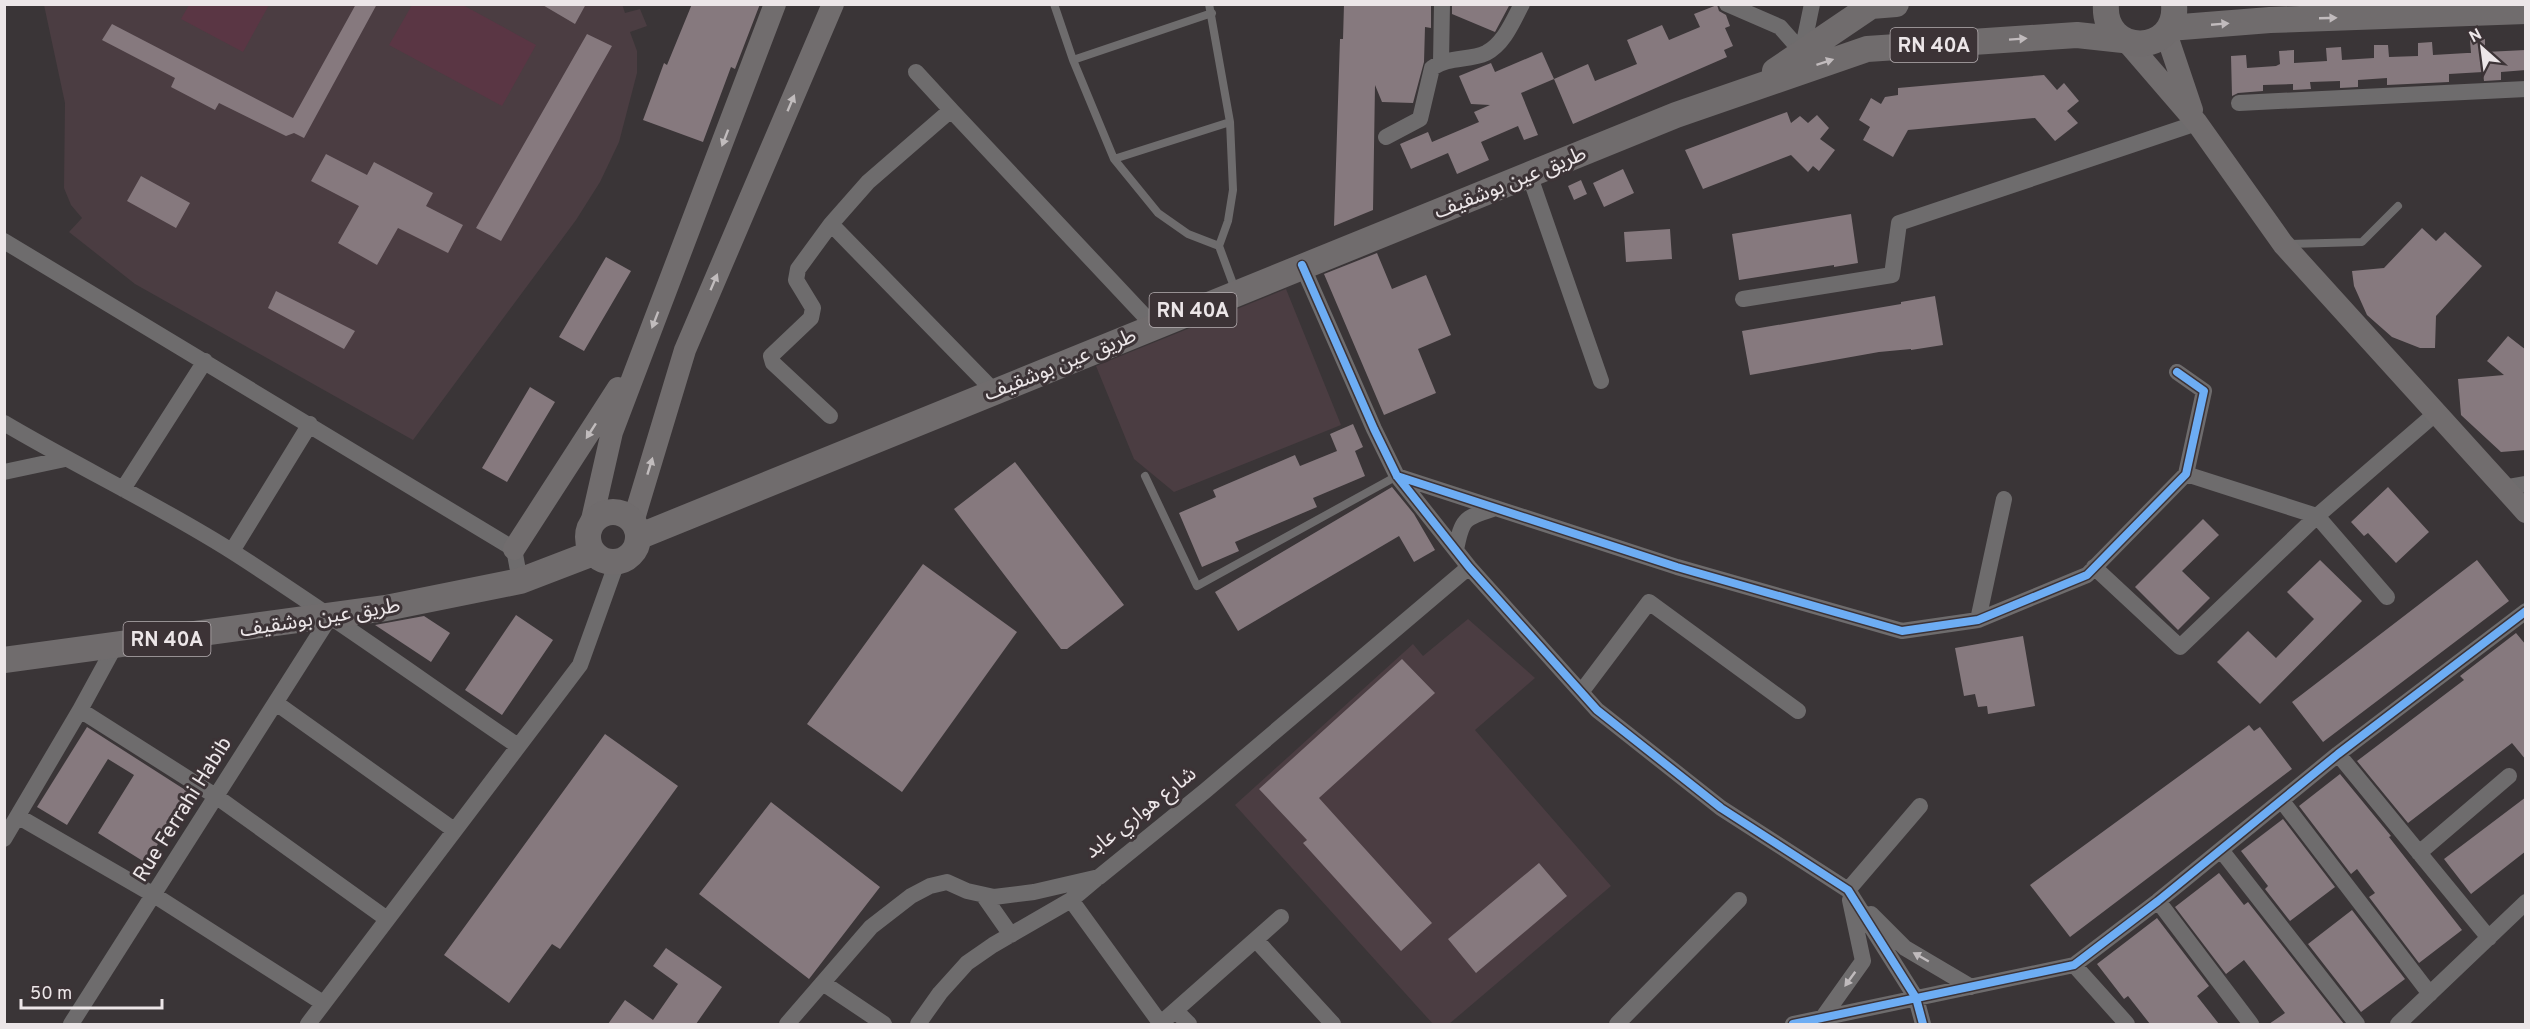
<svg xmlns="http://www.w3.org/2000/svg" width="2530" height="1029" viewBox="0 0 2530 1029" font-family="Overpass,'Noto Sans Arabic',sans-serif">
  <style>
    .built { fill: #4b3d42 }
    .green { fill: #5a3644 }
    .building { fill: #86797e }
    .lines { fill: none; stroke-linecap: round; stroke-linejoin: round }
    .lane { stroke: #6e6c6d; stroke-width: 8 }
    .street { stroke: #6e6c6d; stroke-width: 16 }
    .secondary { stroke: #716d6e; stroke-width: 22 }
    .primary { stroke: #706c6d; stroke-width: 26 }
    .cycleway-casing { stroke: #3c3336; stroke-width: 11 }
    .cycleway { stroke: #6dadf4; stroke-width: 8 }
    .oneway { fill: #c1bbbd }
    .oneway2 { fill: #c1bcbd }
    .oneway3 { fill: #c0bbbd }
    .labels { text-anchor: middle; stroke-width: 6; stroke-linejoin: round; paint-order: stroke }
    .shield { fill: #3c3336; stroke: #b7b0b3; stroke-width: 1.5 }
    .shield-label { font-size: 20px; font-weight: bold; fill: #ece6e8 }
    .street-label { font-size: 21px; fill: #ece6e8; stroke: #3c3336 }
  </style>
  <rect width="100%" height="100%" fill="#3a3537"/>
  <path class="built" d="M 622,4 L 625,13 L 640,9 L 647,26 L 630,32 L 637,51 L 637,73 L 619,142 L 600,182 L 576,220 L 413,440 L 135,284 L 69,232 L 82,218 L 71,205 L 64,188 L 65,103 L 44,5 Z
    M 1286,289 L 1341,425 L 1174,492 L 1134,459 L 1096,366 Z
    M 1468,619 L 1535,678 L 1475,730 L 1611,886 L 1449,1024 L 1433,1024 L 1235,805 L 1413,644 L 1423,656 Z"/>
  <path class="green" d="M 461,4 L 536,45 L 502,106 L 389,45 L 412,5 Z
    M 189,5 L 189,4 L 269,5 L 243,52 L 181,19 Z"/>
  <path class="building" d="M 356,4 L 377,4 L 304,138 L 294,133 L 286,136 L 219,103 L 215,110 L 171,87 L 175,78 L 102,40 L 112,24 L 293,118 Z
    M 541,4 L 586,4 L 575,24 Z
    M 692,4 L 760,4 L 735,69 L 731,67 L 703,142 L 643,120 L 664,63 L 667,65 Z
    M 1344,4 L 1431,4 L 1431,28 L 1425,27 L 1424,62 L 1413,103 L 1382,102 L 1375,85 L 1373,210 L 1334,226 L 1340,39 L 1343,39 Z
    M 1452,4 L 1510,4 L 1495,32 L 1452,14 Z
    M 1717,5 L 1719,11 L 1726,15 L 1730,26 L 1725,28 L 1733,46 L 1724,50 L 1727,57 L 1573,124 L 1554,79 L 1588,64 L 1595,81 L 1637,64 L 1627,40 L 1662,25 L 1669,40 L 1700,27 L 1694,14 Z
    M 587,34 L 612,46 L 501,241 L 476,228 Z
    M 2485,39 L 2485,52 L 2526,50 L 2526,70 L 2501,72 L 2501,80 L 2484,81 L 2483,72 L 2449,74 L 2449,82 L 2387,85 L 2387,78 L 2358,80 L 2358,87 L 2340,88 L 2340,81 L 2310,82 L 2311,89 L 2293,90 L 2293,84 L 2263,85 L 2263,91 L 2238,93 L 2232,96 L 2231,56 L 2246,55 L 2247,68 L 2276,66 L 2280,64 L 2279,51 L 2294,50 L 2294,63 L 2327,61 L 2326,48 L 2341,47 L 2342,60 L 2374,58 L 2374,45 L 2388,45 L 2389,57 L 2418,56 L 2418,43 L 2432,42 L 2433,55 L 2467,53 L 2471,53 L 2470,40 Z
    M 1542,52 L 1554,79 L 1521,93 L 1538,135 L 1524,140 L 1518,126 L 1481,142 L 1489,160 L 1457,174 L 1448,153 L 1411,169 L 1400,144 L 1428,132 L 1432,142 L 1479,122 L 1474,112 L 1490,105 L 1471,104 L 1459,76 L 1491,63 L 1495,72 Z
    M 2044,75 L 2057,90 L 2064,83 L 2079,101 L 2067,111 L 2078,123 L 2055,141 L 2035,118 L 1908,130 L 1893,157 L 1863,140 L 1870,127 L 1859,120 L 1871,98 L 1881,104 L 1885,97 L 1898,95 L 1898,88 Z
    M 1787,112 L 1791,123 L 1800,116 L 1808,123 L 1817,115 L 1829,128 L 1820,139 L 1835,150 L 1819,171 L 1813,166 L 1808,172 L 1791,155 L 1703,189 L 1685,150 Z
    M 326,154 L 367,175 L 374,162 L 433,193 L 426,206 L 463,225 L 448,253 L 398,228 L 377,265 L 338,243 L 359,206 L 311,181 Z
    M 1623,169 L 1634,193 L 1604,207 L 1593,183 Z
    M 141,176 L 190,203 L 176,228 L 127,201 Z
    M 1581,180 L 1587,194 L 1574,200 L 1568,186 Z
    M 1851,214 L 1858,263 L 1834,267 L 1834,265 L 1739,280 L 1732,234 Z
    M 2422,228 L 2436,241 L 2445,232 L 2482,266 L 2436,316 L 2435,348 L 2420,348 L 2392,337 L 2367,315 L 2354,286 L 2352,271 L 2384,268 Z
    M 1670,229 L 1672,259 L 1626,262 L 1624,232 Z
    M 1377,253 L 1392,289 L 1426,275 L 1451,335 L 1418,349 L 1436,393 L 1384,415 L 1324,274 Z
    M 606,257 L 631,271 L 584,351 L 559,337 Z
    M 276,291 L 355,331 L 344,349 L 268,308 Z
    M 1935,296 L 1943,345 L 1911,350 L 1911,349 L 1879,352 L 1750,375 L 1742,331 L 1901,304 L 1901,302 Z
    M 2508,336 L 2526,350 L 2526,450 L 2501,452 L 2461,415 L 2458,379 L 2504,375 L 2487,361 Z
    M 530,387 L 555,402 L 507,482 L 482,468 Z
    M 1353,424 L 1363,447 L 1355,451 L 1365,476 L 1313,498 L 1317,507 L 1235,542 L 1239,551 L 1202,567 L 1179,513 L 1216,497 L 1213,490 L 1295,455 L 1300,466 L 1337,451 L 1330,434 Z
    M 1015,462 L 1124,605 L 1067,649 L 1061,649 L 954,509 Z
    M 1392,487 L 1414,514 L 1435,550 L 1414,562 L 1399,536 L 1238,631 L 1215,592 Z
    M 2388,487 L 2429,532 L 2396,563 L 2368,533 L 2364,536 L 2351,522 Z
    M 2203,519 L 2219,535 L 2182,571 L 2210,598 L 2178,630 L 2135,587 Z
    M 2320,560 L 2362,601 L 2260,704 L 2217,662 L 2248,631 L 2276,658 L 2314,619 L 2287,592 Z
    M 2477,560 L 2509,601 L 2323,742 L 2292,702 Z
    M 923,564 L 1017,632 L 902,792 L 807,724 Z
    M 516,615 L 553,640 L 502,715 L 465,690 Z
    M 424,616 L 450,633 L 431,662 L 375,625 Z
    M 2516,633 L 2526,645 L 2526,760 L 2512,743 L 2408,823 L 2357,761 L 2464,680 L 2460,676 Z
    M 2023,636 L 2035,706 L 1988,714 L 1987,706 L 1978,707 L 1975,694 L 1964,696 L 1955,648 Z
    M 1402,659 L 1435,693 L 1319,798 L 1432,923 L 1401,951 L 1303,843 L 1307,840 L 1259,789 Z
    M 2249,725 L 2254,731 L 2260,727 L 2292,769 L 2070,937 L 2030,885 Z
    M 87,727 L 190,793 L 146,863 L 98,833 L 134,775 L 108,759 L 67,825 L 37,807 Z
    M 605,734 L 678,786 L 560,949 L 552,944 L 509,1003 L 444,955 Z
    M 2340,774 L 2391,836 L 2389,837 L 2462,930 L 2419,963 L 2369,897 L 2375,893 L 2357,869 L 2351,874 L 2299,806 Z
    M 2526,797 L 2526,851 L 2471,894 L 2444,859 Z
    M 771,802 L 880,887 L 809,979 L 699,894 Z
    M 2283,819 L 2335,887 L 2290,921 L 2265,889 L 2268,886 L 2241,851 Z
    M 1539,863 L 1567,896 L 1476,973 L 1448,939 Z
    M 2219,873 L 2244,905 L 2248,902 L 2344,1024 L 2269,1024 L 2285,1013 L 2244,960 L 2226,974 L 2175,907 Z
    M 2352,910 L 2405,979 L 2361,1012 L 2308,944 Z
    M 2157,918 L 2209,986 L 2197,996 L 2219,1024 L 2150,1024 L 2128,996 L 2124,999 L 2097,964 Z
    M 666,948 L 722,987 L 696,1024 L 608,1024 L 625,1000 L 653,1020 L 678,984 L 653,966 Z"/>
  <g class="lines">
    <path class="lane" d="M 1054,4 L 1073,60 L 1114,159 L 1158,213 L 1188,234 L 1219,246
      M 1209,4 L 1230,122 L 1233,190 L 1228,221 L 1219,246 L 1236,292
      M 1073,60 L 1212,13
      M 1114,159 L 1230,122
      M 2289,244 L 2362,242 L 2398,206
      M 1145,476 L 1197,586 L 1397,476"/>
    <path class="street" d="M 1727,4 L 1780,27 L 1802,52
      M 1802,52 L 1812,4
      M 1441,62 L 1442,4
      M 916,72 L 951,110
      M 2239,103 L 2526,89
      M 1386,137 L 1420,119 L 1432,68 C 1449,56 1469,61 1486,53 C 1504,44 1513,21 1522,4
      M 1529,174 L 1601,381
      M 4,241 L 514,549 L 520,581
      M 1302,265 L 1374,429 L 1397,476 L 1469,567 L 1597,710 L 1721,808 L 1848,890 L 1916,998 L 1923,1024
      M 1743,299 L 1892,275 L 1899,223 L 2197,123
      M 994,391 L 831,224 L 868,182 L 951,110 L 1154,326
      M 830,416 L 773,363 L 771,356 L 811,318 L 813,308 L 796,280 L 798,269 L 831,224
      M 4,423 C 80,468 159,505 233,552 C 330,614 424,682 518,746
      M 4,472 L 65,459
      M 2186,474 L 2317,516 L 2435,414
      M 1397,476 L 1677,567 L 1902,631 L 1978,620 L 2087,575 L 2186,474 L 2204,391 L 2177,372
      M 2503,488 L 2526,484
      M 123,489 L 205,361
      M 1456,550 C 1462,517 1465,518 1496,508
      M 232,551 L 310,424
      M 2094,567 L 2180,647 L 2317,516 L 2387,597
      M 1978,620 L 2004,499
      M 1582,691 L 1649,602 L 1798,711
      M 276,703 L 454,830
      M 80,710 L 217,797 L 387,919
      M 2338,754 L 2489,938
      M 2282,801 L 2430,994
      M 19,817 L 154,895 L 323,1003
      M 4,839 L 80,710 L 115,646
      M 2221,850 L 2357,1024
      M 2419,853 L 2509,776
      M 1848,890 L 1920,806
      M 983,895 L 1011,935
      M 1071,900 L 1161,1024
      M 2158,901 L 2251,1024
      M 1871,914 L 1905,948 L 1971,987
      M 1256,940 L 1333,1024
      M 2074,965 L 2127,1024
      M 823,983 L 884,1024
      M 1176,1011 L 1189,1024
      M 1821,1020 L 1863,961 L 1850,900
      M 71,1024 L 330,617
      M 308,1024 L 580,665 L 617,562
      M 787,1024 L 871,927 L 911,896 L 930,886 L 947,882 L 967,891 L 994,897 L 1034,892 L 1099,877 L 1205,791 L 1469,567
      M 918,1024 L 940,993 L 967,963 L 993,945 L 1071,900 L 1096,879
      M 1160,1024 L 1281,917
      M 1617,1024 L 1739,900
      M 1793,1024 L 2074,965 L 2158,901 L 2338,754 L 2526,611
      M 2398,1024 L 2526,902"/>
    <path class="secondary" d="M 2166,33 L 2192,110
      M 2128,43 L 2197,123 L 2283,244 L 2526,512
      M 633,522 L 685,350 L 833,4
      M 591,524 L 612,432 L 775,4
      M 514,549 L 618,388"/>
    <path class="primary" d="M 2106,4 C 2102,57 2179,56 2174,4
      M 2169,28 L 2270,20 L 2526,11
      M 1775,71 L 1871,6 L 1896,4
      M588 537a25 25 0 1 1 50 0a25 25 0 1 1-50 0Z
      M 638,537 L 1676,115 L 1867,49 L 2077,35 L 2123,40
      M 4,660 L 386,608 L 520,581 L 593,553"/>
    <g class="cycleway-casing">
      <path id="cycleway" d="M 1302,265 L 1374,429 L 1397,476 L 1469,567 L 1597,710 L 1721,808 L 1848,890 L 1916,998 L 1923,1024
        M 1397,476 L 1677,567 L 1902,631 L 1978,620 L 2087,575 L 2186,474 L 2204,391 L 2177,372
        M 1793,1024 L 2074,965 L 2158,901 L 2338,754 L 2526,611"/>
    </g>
    <use href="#cycleway" class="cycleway"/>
  </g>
  <defs><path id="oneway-solid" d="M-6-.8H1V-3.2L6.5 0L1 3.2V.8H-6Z" transform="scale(1.5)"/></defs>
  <g class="oneway">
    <use href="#oneway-solid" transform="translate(2328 18) rotate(-2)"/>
    <use href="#oneway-solid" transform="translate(2220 24) rotate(-5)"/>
    <use href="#oneway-solid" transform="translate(2018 39) rotate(-4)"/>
    <use href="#oneway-solid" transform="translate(1825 62) rotate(-18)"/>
  </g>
  <g class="oneway2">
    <use href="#oneway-solid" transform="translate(791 103) rotate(-67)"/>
    <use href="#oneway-solid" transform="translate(725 138) rotate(111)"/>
    <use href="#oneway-solid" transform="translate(714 282) rotate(-67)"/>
    <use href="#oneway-solid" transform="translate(655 320) rotate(111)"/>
    <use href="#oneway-solid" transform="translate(591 431) rotate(123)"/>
    <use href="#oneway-solid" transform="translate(650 466) rotate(-73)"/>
  </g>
  <g class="oneway3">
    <use href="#oneway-solid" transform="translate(1921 957) rotate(-150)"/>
    <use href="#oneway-solid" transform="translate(1850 979) rotate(126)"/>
  </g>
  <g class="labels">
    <g class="shield">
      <rect x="1890.5" y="28" width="87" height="34" rx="4.5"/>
      <rect x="1149.5" y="293" width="87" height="34" rx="4.5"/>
      <rect x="123.5" y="622" width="87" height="34" rx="4.5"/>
    </g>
    <g class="shield-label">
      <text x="1934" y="52">RN 40A</text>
      <text x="1193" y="317">RN 40A</text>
      <text x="167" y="646">RN 40A</text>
    </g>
    <g class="street-label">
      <text transform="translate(1510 182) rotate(-22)" y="7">طريق عين بوشقيف</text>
      <text transform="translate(1060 364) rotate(-22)" y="7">طريق عين بوشقيف</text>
      <text transform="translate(320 617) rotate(-9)" y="7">طريق عين بوشقيف</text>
      <text transform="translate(182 809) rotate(-58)" y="7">Rue Ferrahi Habib</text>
      <text transform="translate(1140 812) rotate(-38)" y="7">شارع هواري عابد</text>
    </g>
  </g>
  <rect width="2530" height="1029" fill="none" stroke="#ece6e8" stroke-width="12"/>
  <g transform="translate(2482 48) rotate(332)" stroke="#3c3336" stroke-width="4.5" paint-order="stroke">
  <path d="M0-4.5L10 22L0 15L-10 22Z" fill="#ece6e8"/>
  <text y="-9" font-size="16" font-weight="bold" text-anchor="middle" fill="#ece6e8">N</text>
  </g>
  <path d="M21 999v9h141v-9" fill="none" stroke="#ece6e8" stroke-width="3"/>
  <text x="30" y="999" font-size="18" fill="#ece6e8" stroke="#3c3336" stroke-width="4.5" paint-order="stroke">50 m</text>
</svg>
